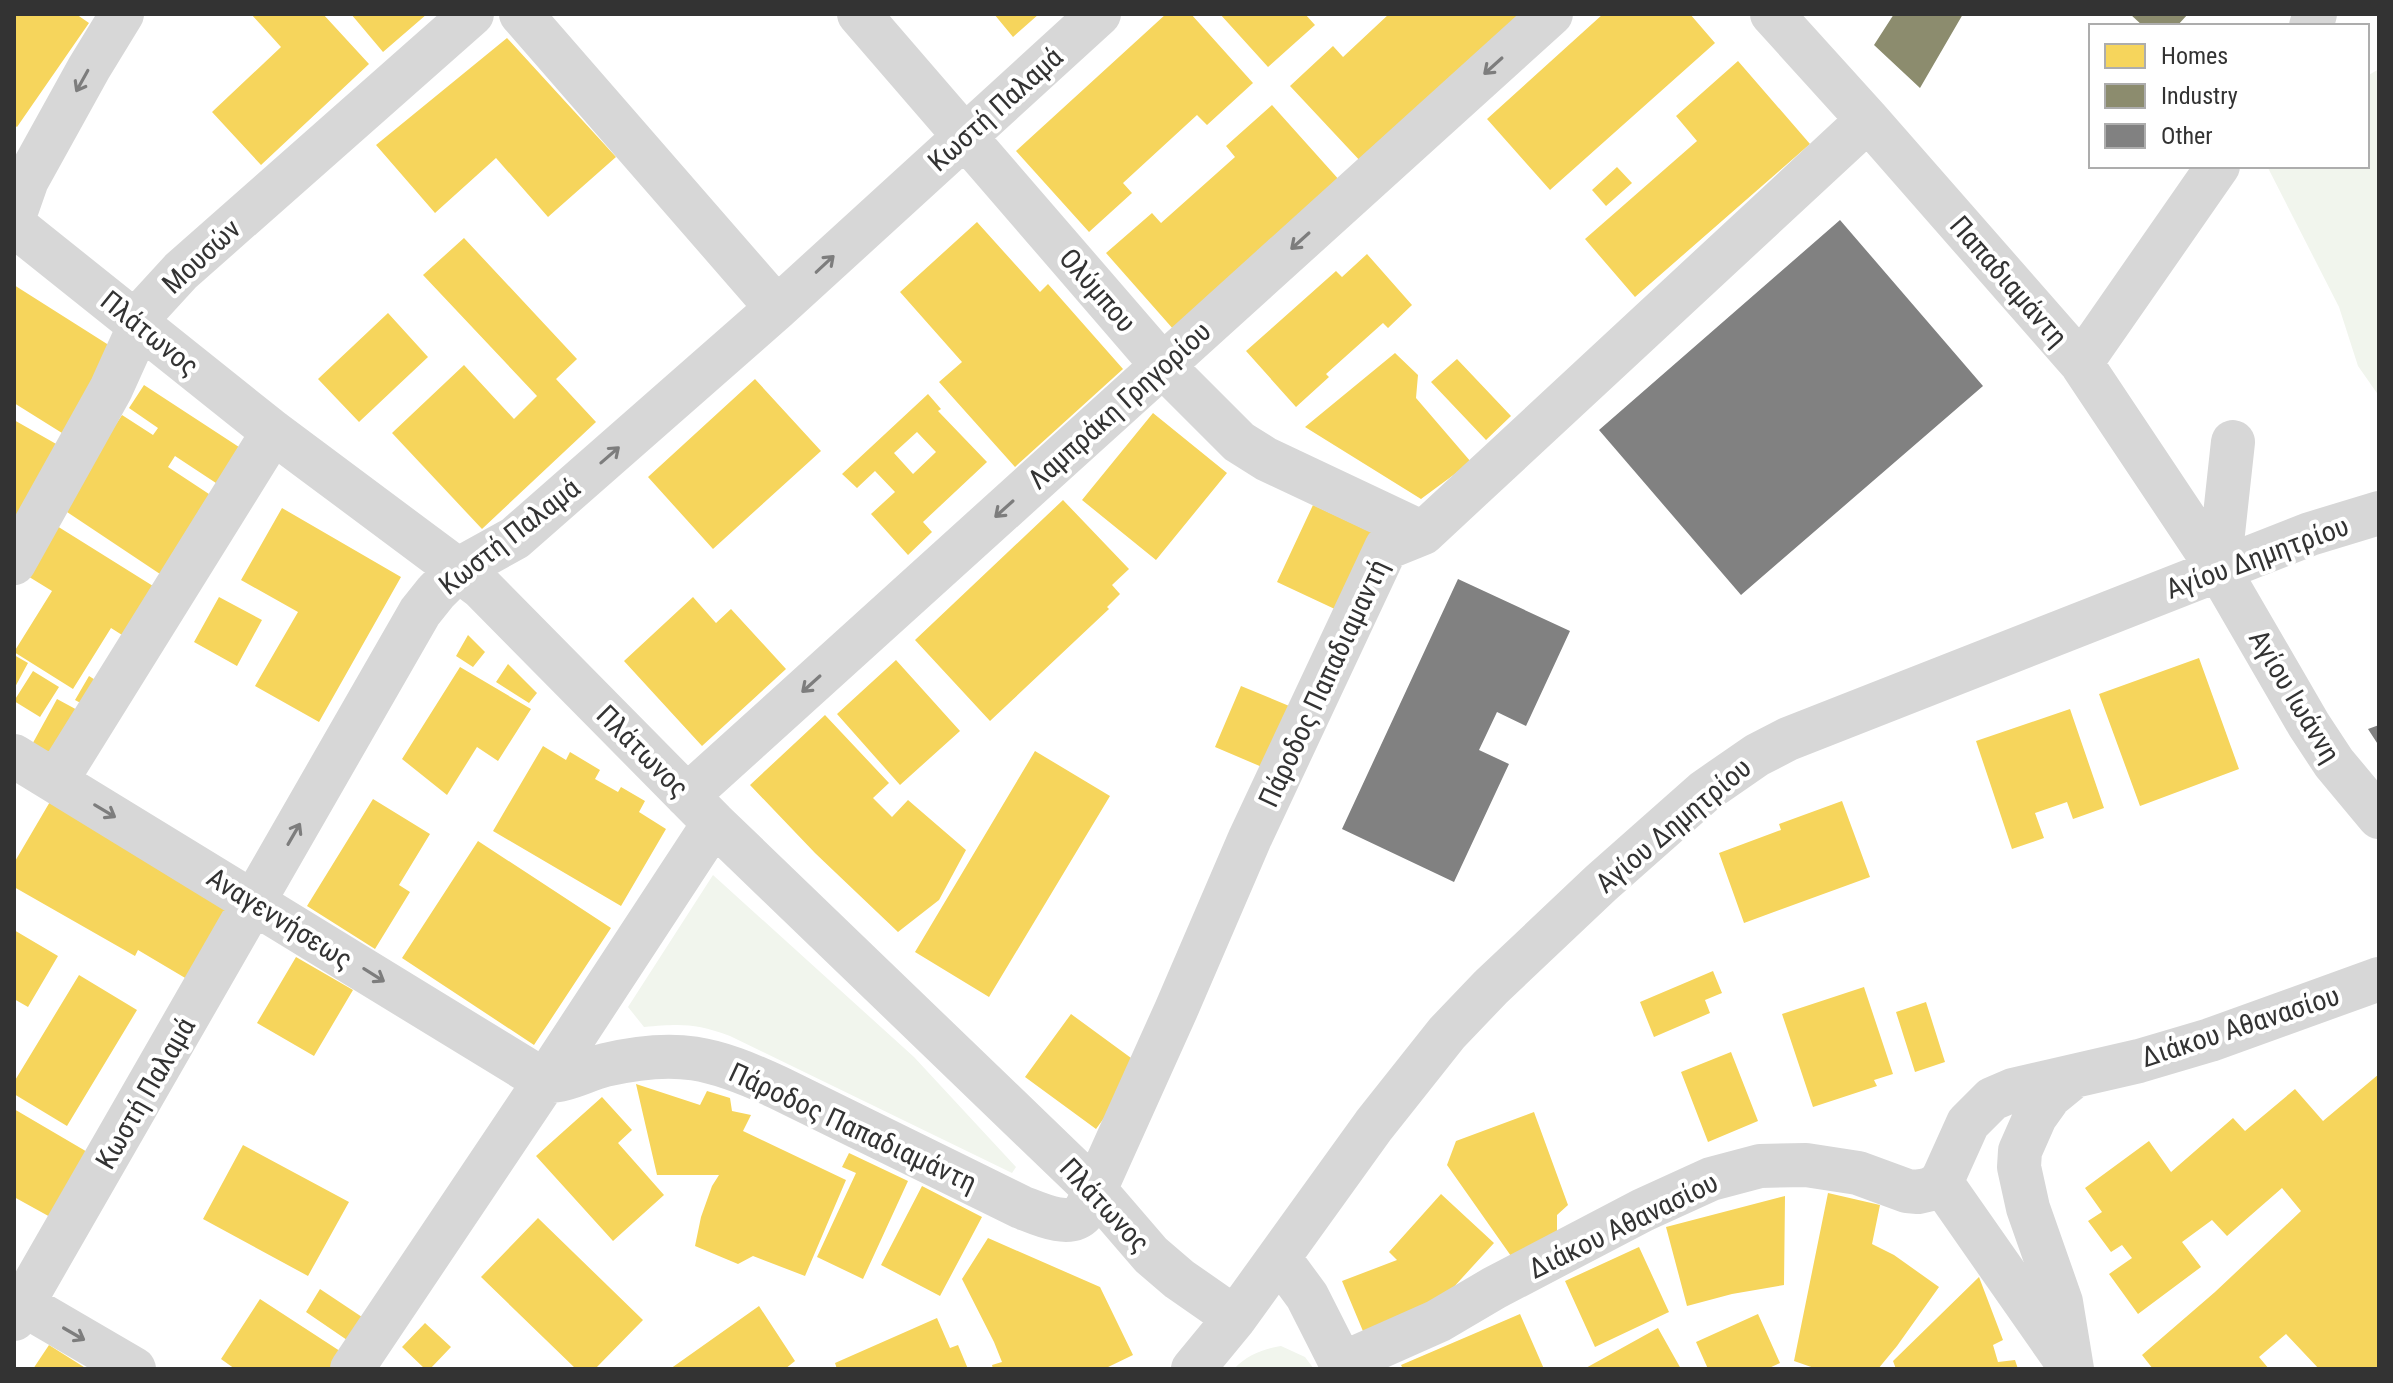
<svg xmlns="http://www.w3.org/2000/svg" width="2393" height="1383" viewBox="0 0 2393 1383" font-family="'Roboto Condensed',sans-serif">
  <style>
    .green { fill: #f1f5ed }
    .homes { fill: #f6d55c; fill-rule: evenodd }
    .industry { fill: #8c8c6e }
    .building { fill: #818181 }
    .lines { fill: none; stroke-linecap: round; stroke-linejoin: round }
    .minor { stroke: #d7d7d7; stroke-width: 44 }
    .oneway { stroke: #7d7d7d }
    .labels { text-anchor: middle; stroke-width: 8; stroke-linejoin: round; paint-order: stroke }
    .street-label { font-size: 28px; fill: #333; stroke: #fff }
  </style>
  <rect width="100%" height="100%" fill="#fff"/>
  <path class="green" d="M 2379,69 L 2379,396 L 2358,366 L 2339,307 L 2267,166 L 2367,166 L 2367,76 Z
    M 713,875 L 914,1057 L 1016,1167 L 1012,1173 L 730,1036 C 694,1023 681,1024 644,1027 L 628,1007 Z
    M 1281,1346 L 1305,1357 L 1314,1369 L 1234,1369 C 1247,1355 1263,1349 1281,1346 Z"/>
  <path class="homes" d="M 14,14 L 76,14 L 89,23 L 17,127 L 14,125 Z
    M 251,14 L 323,14 L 369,64 L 261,165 L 212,112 L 281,47 Z
    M 351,14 L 427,14 L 383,52 Z
    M 994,14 L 1039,14 L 1013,37 Z
    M 1166,14 L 1191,14 L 1253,83 L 1207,125 L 1197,115 L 1123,183 L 1132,193 L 1089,232 L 1016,151 Z
    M 1220,14 L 1305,14 L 1315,25 L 1268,67 Z
    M 1389,14 L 1522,14 L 1363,164 L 1290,86 L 1333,46 L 1343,57 Z
    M 1603,14 L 1690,14 L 1715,43 L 1550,190 L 1487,119 Z
    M 507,38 L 616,157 L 548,217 L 496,158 L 435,213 L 376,145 Z
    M 1738,61 L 1810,144 L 1635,297 L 1585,239 L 1697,141 L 1676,116 Z
    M 1272,105 L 1341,182 L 1174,330 L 1106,253 L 1152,213 L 1161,223 L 1235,157 L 1226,146 Z
    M 1617,167 L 1632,183 L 1606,206 L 1592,190 Z
    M 977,222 L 1040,292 L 1048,284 L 1123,369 L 1015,467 L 939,382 L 962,362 L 900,292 Z
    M 464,238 L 577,359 L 556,379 L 596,422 L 482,529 L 392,433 L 464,365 L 514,419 L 537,396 L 423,275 Z
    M 1367,254 L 1412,305 L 1388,328 L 1383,323 L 1326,374 L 1329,377 L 1296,407 L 1246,351 L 1336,271 L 1342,277 Z
    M 14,285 L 115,349 L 62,433 L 14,403 Z
    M 388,313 L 428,357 L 359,422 L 318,379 Z
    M 1395,353 L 1418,375 L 1416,398 L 1471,462 L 1421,499 L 1305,427 Z
    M 1457,359 L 1511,416 L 1486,440 L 1431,382 Z
    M 755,379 L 821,451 L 713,549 L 648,477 Z
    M 144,385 L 242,449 L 219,485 L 175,456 L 168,467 L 212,496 L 160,574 L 61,508 L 122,415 L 153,435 L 158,428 L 129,408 Z
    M 928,394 L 941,409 L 938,411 L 987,462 L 923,522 L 932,532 L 908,555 L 871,514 L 895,492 L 875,471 L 857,488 L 842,474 ZM 917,432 L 936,452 L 913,474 L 894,453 Z
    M 1153,413 L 1227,473 L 1156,560 L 1082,500 Z
    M 14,420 L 65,449 L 14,523 Z
    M 1063,500 L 1129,569 L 1112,585 L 1120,594 L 1107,607 L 1109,609 L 990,721 L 915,640 Z
    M 1313,505 L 1375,534 L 1339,611 L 1277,582 Z
    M 282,508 L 401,577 L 319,722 L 255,686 L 298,612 L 241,580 Z
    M 57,526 L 161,591 L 130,640 L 111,628 L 73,689 L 14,652 L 52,591 L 26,575 Z
    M 219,597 L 262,620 L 237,666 L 194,642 Z
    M 693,597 L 716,623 L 731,609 L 786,669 L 702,746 L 624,661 Z
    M 468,635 L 485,652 L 473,667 L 456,656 Z
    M 14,655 L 28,663 L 14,689 Z
    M 2199,658 L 2239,769 L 2140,806 L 2099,694 Z
    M 896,660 L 960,731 L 900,785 L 837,714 Z
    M 508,664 L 537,693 L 529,703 L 496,682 Z
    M 460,667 L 531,709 L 498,761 L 477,747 L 447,795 L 402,759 Z
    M 33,671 L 59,687 L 40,717 L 14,701 Z
    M 89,676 L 100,683 L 86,706 L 75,700 Z
    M 1241,686 L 1294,708 L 1269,770 L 1215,747 Z
    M 57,699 L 81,712 L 53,764 L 29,750 Z
    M 2070,709 L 2104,808 L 2073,819 L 2067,802 L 2035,813 L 2044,838 L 2012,849 L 1976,741 Z
    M 825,715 L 889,783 L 873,798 L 892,817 L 908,800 L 966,850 L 939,900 L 898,932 L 815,853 L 750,785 Z
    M 543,746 L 566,760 L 570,752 L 600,770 L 595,779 L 618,792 L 621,787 L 645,801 L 639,812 L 666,829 L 621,906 L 493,831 Z
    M 1035,751 L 1110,796 L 989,997 L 915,952 Z
    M 373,799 L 430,834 L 399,885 L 410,892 L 375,949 L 307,906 Z
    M 51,800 L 240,910 L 197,985 L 138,950 L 135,956 L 14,887 L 14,863 Z
    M 1842,801 L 1870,877 L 1744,923 L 1719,853 L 1781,830 L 1779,824 Z
    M 478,841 L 611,928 L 534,1045 L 402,958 Z
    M 14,930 L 58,956 L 28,1007 L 14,999 Z
    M 296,957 L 353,990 L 314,1056 L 257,1023 Z
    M 1713,971 L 1722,993 L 1705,1000 L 1710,1013 L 1654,1037 L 1640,1002 Z
    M 79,975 L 137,1010 L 67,1126 L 14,1094 L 14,1082 Z
    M 1864,987 L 1893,1074 L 1874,1080 L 1877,1086 L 1813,1107 L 1782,1014 Z
    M 1926,1002 L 1945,1062 L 1915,1072 L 1896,1012 Z
    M 1071,1014 L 1142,1066 L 1096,1129 L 1025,1077 Z
    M 1731,1052 L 1758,1121 L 1708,1142 L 1681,1072 Z
    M 2379,1074 L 2379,1369 L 2319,1369 L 2286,1334 L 2259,1357 L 2269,1369 L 2153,1369 L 2142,1355 L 2215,1292 L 2301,1211 L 2282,1188 L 2227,1236 L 2212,1220 L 2182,1242 L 2201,1267 L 2138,1314 L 2109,1274 L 2132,1258 L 2122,1245 L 2111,1252 L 2088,1221 L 2102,1212 L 2085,1188 L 2149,1141 L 2171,1172 L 2233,1118 L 2245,1131 L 2295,1089 L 2323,1121 Z
    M 636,1084 L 700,1105 L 707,1091 L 730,1098 L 732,1111 L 751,1115 L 743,1131 L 846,1180 L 805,1276 L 753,1256 L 738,1264 L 695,1246 L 701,1217 L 712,1186 L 719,1175 L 657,1175 Z
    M 602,1097 L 632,1130 L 618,1143 L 664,1195 L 613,1241 L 536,1156 Z
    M 14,1109 L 89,1153 L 52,1218 L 14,1197 Z
    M 1534,1112 L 1568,1205 L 1557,1215 L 1557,1236 L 1511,1256 L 1447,1165 L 1456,1141 Z
    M 243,1145 L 349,1202 L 308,1276 L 203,1219 Z
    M 849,1153 L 908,1181 L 863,1279 L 817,1257 L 856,1173 L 842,1167 Z
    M 922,1186 L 982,1217 L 940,1296 L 881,1265 Z
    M 1828,1193 L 1880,1205 L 1872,1244 L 1894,1255 L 1939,1287 L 1897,1346 L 1878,1369 L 1817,1369 L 1794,1361 Z
    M 1441,1194 L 1494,1243 L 1441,1301 L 1365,1336 L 1342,1281 L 1397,1260 L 1389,1252 Z
    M 1785,1196 L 1784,1285 L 1732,1294 L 1687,1306 L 1666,1227 Z
    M 538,1218 L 643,1320 L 595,1369 L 576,1369 L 481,1277 Z
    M 988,1238 L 1100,1287 L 1133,1355 L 1104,1369 L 993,1369 L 992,1365 L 1002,1362 L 994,1342 L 962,1279 Z
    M 1639,1247 L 1669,1312 L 1595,1347 L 1565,1281 Z
    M 1979,1277 L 2003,1340 L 1993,1345 L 1998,1362 L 2015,1360 L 2018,1369 L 1896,1369 L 1893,1361 Z
    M 320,1289 L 362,1317 L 347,1340 L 306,1312 Z
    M 260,1299 L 346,1355 L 336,1369 L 235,1369 L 221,1359 Z
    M 759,1306 L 795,1361 L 785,1369 L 670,1369 Z
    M 1520,1314 L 1544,1369 L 1403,1369 L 1401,1365 Z
    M 1758,1314 L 1780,1363 L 1767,1369 L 1708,1369 L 1696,1342 Z
    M 937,1318 L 950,1348 L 958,1345 L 968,1369 L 837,1369 L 835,1363 Z
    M 425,1323 L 451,1347 L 430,1369 L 425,1369 L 402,1347 Z
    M 1658,1328 L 1681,1369 L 1584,1369 Z
    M 49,1345 L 87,1369 L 33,1369 Z"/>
  <path class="industry" d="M 1894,14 L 1963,14 L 1920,88 L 1874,45 Z
    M 2130,14 L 2188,14 L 2177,26 L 2143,26 Z"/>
  <path class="building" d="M 1840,220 L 1983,386 L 1741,595 L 1599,430 Z
    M 1458,579 L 1570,631 L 1526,726 L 1497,712 L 1479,750 L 1509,764 L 1454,882 L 1342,829 Z
    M 2379,725 L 2379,746 L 2368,729 Z"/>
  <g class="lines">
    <path class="minor" d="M 521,14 L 777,308
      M 859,14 L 1163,366 L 1239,442 L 1266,459 L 1423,533
      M 1772,14 L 1868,120 L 2081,363 L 2219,570 L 2309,725 L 2334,763 L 2379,817
      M 2311,26 L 2315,14
      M 14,217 L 27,180 L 89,68 L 122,14
      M 14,225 L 273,432 L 481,587 L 714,823 L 1095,1190 L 1151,1255 L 1179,1279 L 1235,1318
      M 2081,363 L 2218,166
      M 14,563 L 111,389 L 148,307 L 181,271 L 472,14
      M 2219,570 L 2233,442
      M 14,756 L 545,1081 C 566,1082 585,1070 605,1065 C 677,1048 713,1057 779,1088 L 1021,1207 C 1037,1213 1069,1229 1083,1213 C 1088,1207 1091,1197 1095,1190 L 1176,1010 L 1250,838 L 1386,548 L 1423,533 L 1868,120
      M 56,781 L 273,432
      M 687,796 L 1551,14
      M 1941,1182 L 2066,1361
      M 1279,1258 L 1307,1296 L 1344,1369
      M 14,1299 L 134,1369
      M 14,1319 L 420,612 L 436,592 L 459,569 L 515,538 L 777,308 L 1099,14
      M 1341,1364 L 1438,1321 L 1494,1288 L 1643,1210 L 1711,1179 L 1760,1166 L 1806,1165 L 1858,1173 L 1907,1191 L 1918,1192 L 1931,1189 L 1941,1182 L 1945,1174 L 1968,1123 L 1992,1099 L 2013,1090 L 2139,1061 L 2210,1040 L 2379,979
      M 352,1369 L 545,1081 L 714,823
      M 1193,1369 L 1235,1318 L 1374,1125 L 1447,1033 L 1491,987 L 1601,883 L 1705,791 L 1757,755 L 1788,739 L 2310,534 L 2379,513
      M 2072,1369 L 2061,1302 L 2028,1208 L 2019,1167 L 2020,1151 L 2035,1117 L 2050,1096 L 2072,1078"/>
  </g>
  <defs><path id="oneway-shaft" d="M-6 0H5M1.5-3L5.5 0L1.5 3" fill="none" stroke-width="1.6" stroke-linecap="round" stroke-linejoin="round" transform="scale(2)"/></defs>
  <g class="oneway">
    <use href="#oneway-shaft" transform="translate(1493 66) rotate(138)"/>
    <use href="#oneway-shaft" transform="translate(82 81) rotate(119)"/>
    <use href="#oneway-shaft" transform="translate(1300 241) rotate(138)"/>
    <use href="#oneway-shaft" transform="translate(825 264) rotate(-43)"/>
    <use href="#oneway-shaft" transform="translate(610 455) rotate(-41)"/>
    <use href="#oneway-shaft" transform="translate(1004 509) rotate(138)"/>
    <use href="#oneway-shaft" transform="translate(811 684) rotate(138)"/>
    <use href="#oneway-shaft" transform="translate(105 811) rotate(31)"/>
    <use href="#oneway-shaft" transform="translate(294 834) rotate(-60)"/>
    <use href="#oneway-shaft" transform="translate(374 975) rotate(32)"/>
    <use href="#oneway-shaft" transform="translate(74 1334) rotate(30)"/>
  </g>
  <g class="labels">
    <g class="street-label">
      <text transform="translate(995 109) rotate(-42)" y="10">Κωστή Παλαμά</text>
      <text transform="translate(201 256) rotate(-43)" y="10">Μουσών</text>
      <text transform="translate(2009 281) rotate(49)" y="10">Παπαδιαμάντη</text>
      <text transform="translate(1098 290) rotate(49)" y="10">Ολύμπου</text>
      <text transform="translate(150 333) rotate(39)" y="10">Πλάτωνος</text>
      <text transform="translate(1119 405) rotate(-42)" y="10">Λαμπράκη Γρηγορίου</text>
      <text transform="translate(509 536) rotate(-38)" y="10">Κωστή Παλαμά</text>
      <text transform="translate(2257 557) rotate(-20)" y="10">Αγίου Δημητρίου</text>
      <text transform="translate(1323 683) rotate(-65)" y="10">Πάροδος Παπαδιαμαντή</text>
      <text transform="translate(2295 696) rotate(59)" y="10">Αγίου Ιωάννη</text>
      <text transform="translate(643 751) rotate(45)" y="10">Πλάτωνος</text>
      <text transform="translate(1673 825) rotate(-40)" y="10">Αγίου Δημητρίου</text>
      <text transform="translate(280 918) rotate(32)" y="10">Αναγεννήσεως</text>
      <text transform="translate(2240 1026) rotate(-18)" y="10">Διάκου Αθανασίου</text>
      <text transform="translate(145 1093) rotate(-60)" y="10">Κωστή Παλαμά</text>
      <text transform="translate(853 1127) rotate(25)" y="10">Πάροδος Παπαδιαμάντη</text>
      <text transform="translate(1105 1205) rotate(47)" y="10">Πλάτωνος</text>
      <text transform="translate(1623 1225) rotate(-26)" y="10">Διάκου Αθανασίου</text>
    </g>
  </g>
  <rect width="2393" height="1383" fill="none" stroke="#333333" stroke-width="32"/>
  <rect x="2089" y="24" width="280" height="144" fill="#ffffff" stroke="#adadad" stroke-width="2"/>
  <rect x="2105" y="44" width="40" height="24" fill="#f6d55c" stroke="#adadad" stroke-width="2"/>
  <text x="2161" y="64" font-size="24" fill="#333333">Homes</text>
  <rect x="2105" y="84" width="40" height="24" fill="#8c8c6e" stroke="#adadad" stroke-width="2"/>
  <text x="2161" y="104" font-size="24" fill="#333333">Industry</text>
  <rect x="2105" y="124" width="40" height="24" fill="#818181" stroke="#adadad" stroke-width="2"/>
  <text x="2161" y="144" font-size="24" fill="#333333">Other</text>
</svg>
